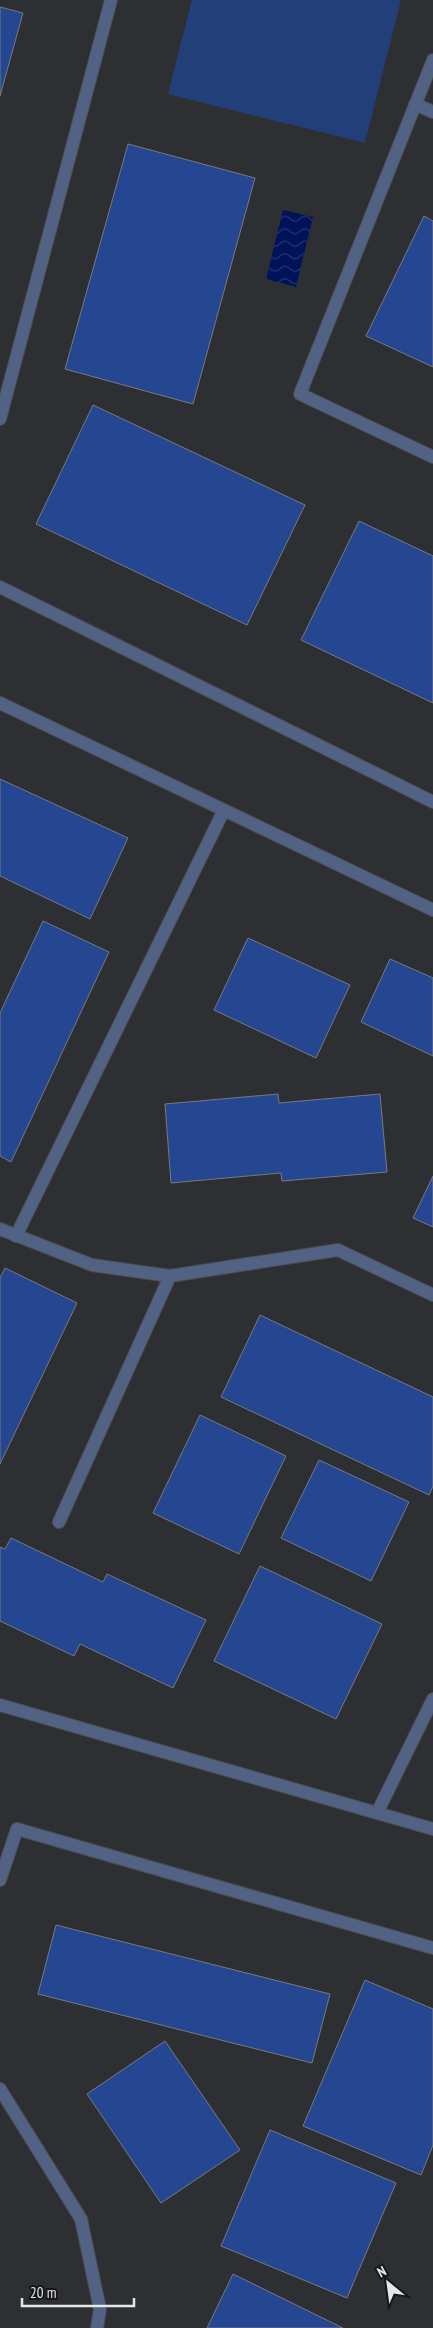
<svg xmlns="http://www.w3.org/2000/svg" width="433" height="2328" viewBox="0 0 433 2328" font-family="'PT Sans Narrow',sans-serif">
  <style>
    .park { fill: #233f7a }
    .water { fill: url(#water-waves) }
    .building { fill: #254690; stroke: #787a7e }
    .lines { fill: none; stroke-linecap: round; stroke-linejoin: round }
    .lane-casing { stroke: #4b4c4f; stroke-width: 14 }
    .lane { stroke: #516284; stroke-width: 12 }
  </style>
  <defs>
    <pattern id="water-waves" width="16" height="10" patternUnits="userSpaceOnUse" patternTransform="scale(1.25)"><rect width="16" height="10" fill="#00135a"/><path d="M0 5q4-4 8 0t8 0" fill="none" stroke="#253572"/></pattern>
  </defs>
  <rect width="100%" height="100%" fill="#2d2f32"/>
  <path class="park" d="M 192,0 L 401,0 L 365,143 L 168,94 Z"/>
  <path class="water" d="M 283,210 L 313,217 L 296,287 L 266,279 Z"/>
  <path class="building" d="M 0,7 L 23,13 L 0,96 Z
    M 128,144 L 255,178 L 193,404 L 65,369 Z
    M 424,216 L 433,221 L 433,367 L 366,336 Z
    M 93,405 L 305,505 L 247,625 L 36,524 Z
    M 359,521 L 433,556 L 433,703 L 301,640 Z
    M 0,779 L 128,838 L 90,919 L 0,876 Z
    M 43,921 L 109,952 L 11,1162 L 0,1156 L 0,1013 Z
    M 248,938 L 350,985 L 316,1058 L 214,1010 Z
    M 390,959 L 433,978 L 433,1056 L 361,1022 Z
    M 278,1094 L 279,1103 L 380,1094 L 387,1172 L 282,1181 L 281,1173 L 171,1183 L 165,1104 Z
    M 433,1176 L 433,1227 L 413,1218 Z
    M 5,1268 L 77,1303 L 0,1464 L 0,1278 Z
    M 260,1315 L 433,1397 L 433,1486 L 429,1495 L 221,1397 Z
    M 200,1415 L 286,1456 L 239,1554 L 153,1513 Z
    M 319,1460 L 409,1502 L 371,1581 L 281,1538 Z
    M 11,1538 L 103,1582 L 107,1574 L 206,1620 L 173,1688 L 80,1644 L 74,1656 L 0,1621 L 0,1547 L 5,1549 Z
    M 260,1566 L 382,1624 L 336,1719 L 214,1661 Z
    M 56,1925 L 330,1994 L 312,2063 L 38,1994 Z
    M 365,1980 L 433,2009 L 433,2145 L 421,2175 L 303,2126 Z
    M 165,2041 L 240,2150 L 161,2203 L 87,2094 Z
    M 270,2130 L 396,2183 L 347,2298 L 221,2246 Z
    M 233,2274 L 343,2328 L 207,2328 Z"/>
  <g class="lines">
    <g class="lane-casing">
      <path id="lane" d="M 433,60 L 300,394 L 433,457
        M 415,104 L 433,112
        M 0,419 L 111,0
        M 0,587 L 433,802
        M 0,703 L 433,910
        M 0,1229 L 92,1265 L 170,1276 L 338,1250 L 433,1295
        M 16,1236 L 224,810
        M 59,1522 L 170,1276
        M 0,1705 L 433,1829
        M 377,1813 L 433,1699
        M 0,1880 L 17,1829 L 433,1948
        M 0,2089 L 81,2219 L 100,2309 L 97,2328"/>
    </g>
    <use href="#lane" class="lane"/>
  </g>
  <g transform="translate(388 2283) rotate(331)" stroke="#161718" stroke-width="4" paint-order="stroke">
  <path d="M0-4L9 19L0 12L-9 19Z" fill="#e6e7e9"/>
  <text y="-8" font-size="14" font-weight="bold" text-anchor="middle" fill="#e6e7e9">N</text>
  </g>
  <path d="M22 2298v8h112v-8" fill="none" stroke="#e6e7e9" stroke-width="2.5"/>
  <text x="30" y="2298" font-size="15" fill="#e6e7e9" stroke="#161718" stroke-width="4" paint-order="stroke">20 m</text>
</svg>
